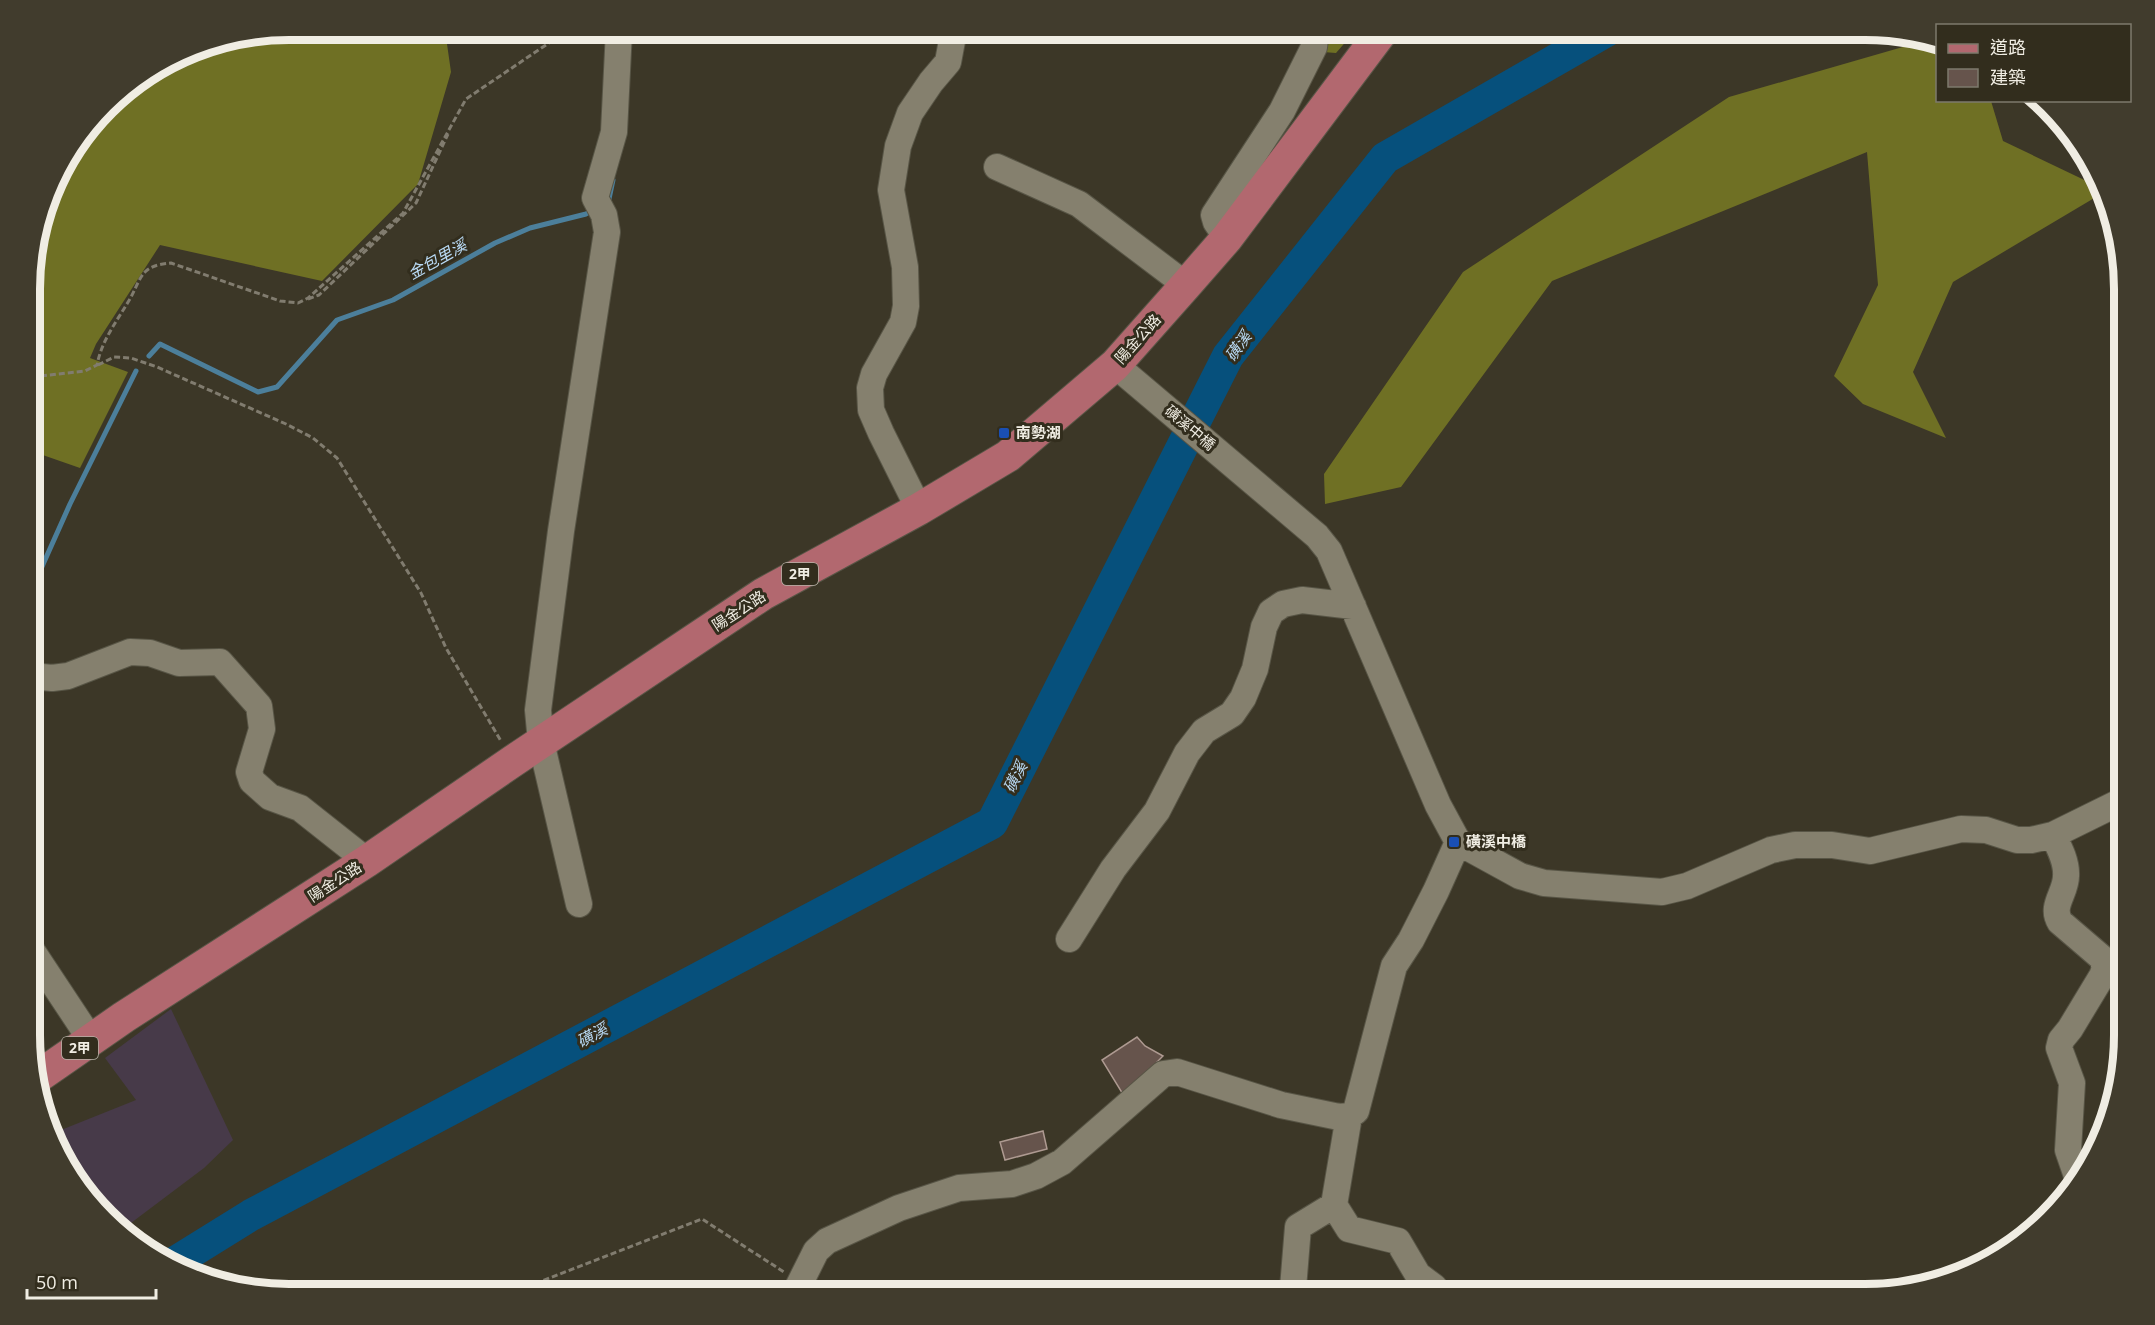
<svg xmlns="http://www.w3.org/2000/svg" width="2155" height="1325" viewBox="0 0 2155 1325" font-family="'Open Sans','Noto Sans TC',sans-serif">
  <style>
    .industrial { fill: #473a49 }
    .forest { fill: #6f7024 }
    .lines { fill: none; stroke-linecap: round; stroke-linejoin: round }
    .stream { stroke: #4c7f9b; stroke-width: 5 }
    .river { stroke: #06507c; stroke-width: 32 }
    .building { fill: #66544c; stroke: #ae9a91; stroke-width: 1.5 }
    .minor-casing { stroke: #585546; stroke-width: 28 }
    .major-casing { stroke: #585546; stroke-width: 34 }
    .path { stroke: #817c6f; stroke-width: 3; stroke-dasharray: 6 3; stroke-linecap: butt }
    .minor { stroke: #85806e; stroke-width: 26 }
    .major { stroke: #b2686f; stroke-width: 32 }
    .transit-dot { fill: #1a4fb4; stroke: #322d1d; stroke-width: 2 }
    .labels { text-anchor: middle; stroke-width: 6; stroke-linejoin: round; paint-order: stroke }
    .shield { fill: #322d1d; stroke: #b7b3a8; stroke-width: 1.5 }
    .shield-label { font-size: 14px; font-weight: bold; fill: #f0ede3 }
    .street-label { font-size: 15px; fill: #f0ede3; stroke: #322d1d }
    .poi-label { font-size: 15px; font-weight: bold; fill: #f0ede3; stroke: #322d1d; text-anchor: start }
    .water-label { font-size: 16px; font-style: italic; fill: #b9daf5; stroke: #322d1d }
    .rim { fill: none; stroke: #f0ede3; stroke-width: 8 }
  </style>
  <rect width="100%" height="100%" fill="#3c3727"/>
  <path class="industrial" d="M 171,1009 L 233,1140 L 204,1168 L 123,1229 L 74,1179 L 56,1132 L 136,1100 L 105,1058 Z"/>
  <path class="forest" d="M 289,30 L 445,30 L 451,72 L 418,184 L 322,281 L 160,245 L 96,344 L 90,358 L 128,372 L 80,468 L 37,453 L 32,457 L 32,256 L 57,174 L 118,95 L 190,50 Z
    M 1323,30 L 1356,30 L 1336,53 L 1323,52 Z
    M 1927,40 L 1937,45 L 1938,100 L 1991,101 L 2003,141 L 2099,187 L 2101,194 L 1953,282 L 1913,372 L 1946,438 L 1863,404 L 1834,376 L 1878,285 L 1867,152 L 1552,281 L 1401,487 L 1325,504 L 1324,474 L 1463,272 L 1729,97 Z"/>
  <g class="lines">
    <path class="stream" d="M 605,201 L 609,199 L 613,180
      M 149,356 L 160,344 L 258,392 L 277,387 L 337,320 L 393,300 L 495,243 L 530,228 L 586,214 L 592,210
      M 32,589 L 70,504 L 136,371"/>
    <path class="river" d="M 172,1264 L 251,1215 L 992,823 L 1228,356 L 1385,158 L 1608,30"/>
  </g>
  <path class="building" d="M 1137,1037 L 1145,1046 L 1163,1056 L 1157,1062 L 1162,1070 L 1124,1096 L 1102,1060 Z
    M 1043,1131 L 1047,1149 L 1005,1160 L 1000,1142 Z"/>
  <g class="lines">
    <g class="minor-casing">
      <path id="minor" d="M 997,167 L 1079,204 L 1186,285
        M 1227,238 L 1216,222 L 1214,215 L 1282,111 L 1314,47 L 1316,30
        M 1115,365 L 1317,536 L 1329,551 L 1438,805 L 1458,842 L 1520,876 L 1544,883 L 1662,892 L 1687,886 L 1771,850 L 1795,845 L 1832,845 L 1870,851 L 1961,829 L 1986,830 L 2017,840 L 2031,840 L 2053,835 L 2124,800
        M 919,509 L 881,433 L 871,410 L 870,388 L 874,374 L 903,322 L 906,306 L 905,267 L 891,190 L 898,146 L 910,113 L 931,82 L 948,62 L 954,30
        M 32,676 L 52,678 L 68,676 L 130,652 L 150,653 L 179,663 L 220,662 L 259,706 L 262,729 L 249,772 L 252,781 L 270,797 L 300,808 L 367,861
        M 2053,835 C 2059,847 2067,862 2066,876 C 2066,893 2050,906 2060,922 L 2102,958 L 2105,968 L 2102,976 L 2070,1029 L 2061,1040 L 2059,1048 L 2072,1083 L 2068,1150 L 2079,1182
        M 579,904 L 541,742 L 538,710 L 561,531 L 607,232 L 604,215 L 595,198 L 614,132 L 619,30
        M 1069,939 L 1113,869 L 1157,811 L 1187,753 L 1204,731 L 1232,714 L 1243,698 L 1255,669 L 1264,627 L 1271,612 L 1283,604 L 1302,600 L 1353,606
        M 32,951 L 91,1040
        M 1349,1116 L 1334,1205 L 1349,1229 L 1398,1241 L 1418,1275 L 1434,1287
        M 794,1295 L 816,1251 L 827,1241 L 899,1208 L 959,1188 L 1012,1184 L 1036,1176 L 1062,1162 L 1163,1074 L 1177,1072 L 1281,1105 L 1339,1117 L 1349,1116 L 1356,1111 L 1394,966 L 1411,940 L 1436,891 L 1458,842
        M 1288,1295 L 1293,1288 L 1298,1227 L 1334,1205"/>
    </g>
    <g class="major-casing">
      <path id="major" d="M 36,1078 L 124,1017 L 367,861 L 513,761 L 763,594 L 919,509 L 1008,456 L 1115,365 L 1186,285 L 1227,238 L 1383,30"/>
    </g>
    <path class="path" d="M 308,299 L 319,295 L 416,203 L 448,134
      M 98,365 L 114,357 L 131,358 L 157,367 L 286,424 L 313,438 L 337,458 L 421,593 L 446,648 L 501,741
      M 32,377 L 85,371 L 97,365 C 102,339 118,320 131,297 C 135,290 139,278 145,272 C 152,265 162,264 171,263 L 280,301 L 298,303 L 308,298 L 403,213 L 466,99 L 568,30
      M 501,1295 L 521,1289 L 702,1219 L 784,1272"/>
    <use href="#minor" class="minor"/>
    <use href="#major" class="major"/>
  </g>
  <g class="transit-dot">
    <rect x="998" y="427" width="12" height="12" rx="3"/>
    <rect x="1448" y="836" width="12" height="12" rx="3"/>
  </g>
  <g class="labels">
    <g class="shield">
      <rect x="782" y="563" width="36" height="22" rx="4.5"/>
      <rect x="62" y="1037" width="36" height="22" rx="4.5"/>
    </g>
    <g class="shield-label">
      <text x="800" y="579">2甲</text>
      <text x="80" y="1053">2甲</text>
    </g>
    <g class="street-label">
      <text transform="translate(1138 339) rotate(-48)" y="5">陽金公路</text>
      <text transform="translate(1190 428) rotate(40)" y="5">磺溪中橋</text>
      <text transform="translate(739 611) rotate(-33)" y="5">陽金公路</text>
      <text transform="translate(335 882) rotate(-33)" y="5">陽金公路</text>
    </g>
    <g class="poi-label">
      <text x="1016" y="438">南勢湖</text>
      <text x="1466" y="847">磺溪中橋</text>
    </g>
    <g class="water-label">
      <text transform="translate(437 259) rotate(-29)" y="6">金包里溪</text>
      <text transform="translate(1238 346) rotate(-54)" y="6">磺溪</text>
      <text transform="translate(1015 777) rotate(-63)" y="6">磺溪</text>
      <text transform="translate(592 1035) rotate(-28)" y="6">磺溪</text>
    </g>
  </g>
  <path d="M0 0H2155V1325H0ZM289 40H1865A249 249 0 0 1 2114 289V1035A249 249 0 0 1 1865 1284H289A249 249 0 0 1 40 1035V289A249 249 0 0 1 289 40Z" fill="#413c2d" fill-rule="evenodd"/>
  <path class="rim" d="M289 40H1865A249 249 0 0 1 2114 289V1035A249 249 0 0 1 1865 1284H289A249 249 0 0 1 40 1035V289A249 249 0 0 1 289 40Z"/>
  <rect x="1936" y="24" width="195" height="78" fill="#322d1d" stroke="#7e7a6c" stroke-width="1.5"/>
  <rect x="1948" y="44" width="30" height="9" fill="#b2686f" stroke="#7e7a6c" stroke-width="1.5"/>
  <text x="1990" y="54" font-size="18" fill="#f0ede3">道路</text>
  <rect x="1948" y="69" width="30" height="18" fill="#66544c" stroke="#7e7a6c" stroke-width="1.5"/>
  <text x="1990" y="84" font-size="18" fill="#f0ede3">建築</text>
  <path d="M27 1289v9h129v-9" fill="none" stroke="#f0ede3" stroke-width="3"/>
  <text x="36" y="1289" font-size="18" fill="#f0ede3" stroke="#322d1d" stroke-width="4.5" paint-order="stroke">50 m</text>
</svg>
